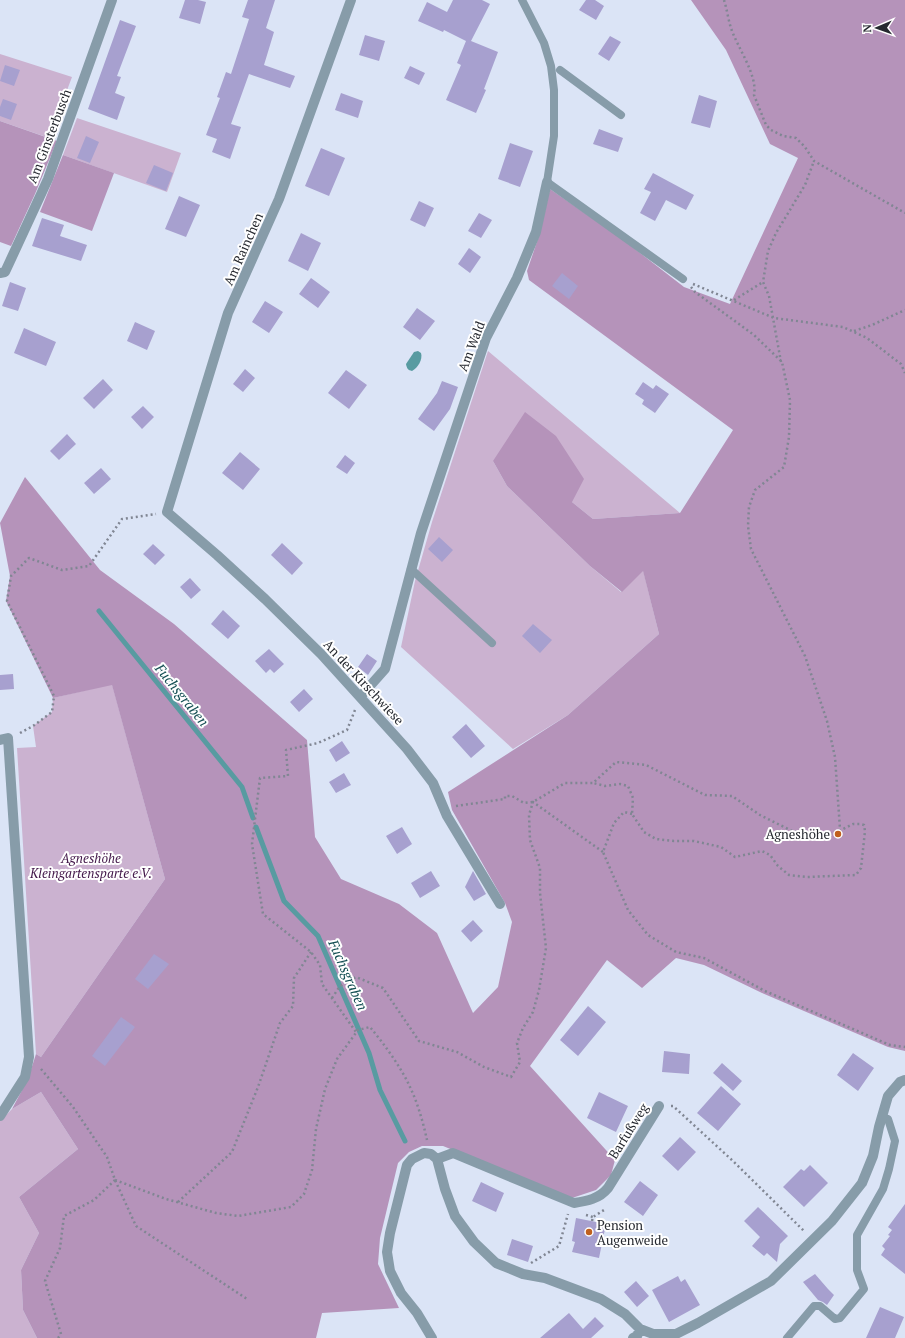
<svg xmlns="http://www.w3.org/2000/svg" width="905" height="1338" viewBox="0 0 905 1338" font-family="'PT Serif',serif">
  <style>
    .green { fill: #cbb2d0 }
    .forest { fill: #b593ba }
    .water { fill: #589ba1 }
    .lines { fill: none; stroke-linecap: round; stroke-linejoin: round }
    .stream { stroke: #589ba1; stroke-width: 5 }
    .building { fill: #a7a0cf }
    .path { stroke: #808693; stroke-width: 2.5; stroke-dasharray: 2 3; stroke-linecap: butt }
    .service { stroke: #879ca9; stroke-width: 8 }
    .minor { stroke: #879ca9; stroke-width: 10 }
    .poi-dot { fill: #c0601d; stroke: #fff; stroke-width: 1.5 }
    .labels { text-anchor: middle; stroke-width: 4; stroke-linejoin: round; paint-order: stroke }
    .street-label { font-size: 13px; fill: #25282f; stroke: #fff }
    .poi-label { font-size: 13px; fill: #25282f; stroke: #fff; text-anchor: end }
    .park-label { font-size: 13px; font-style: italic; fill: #421749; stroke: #fff }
    .water-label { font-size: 14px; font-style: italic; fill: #134e53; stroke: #fff }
  </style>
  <rect width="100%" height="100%" fill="#dbe4f6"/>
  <path class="green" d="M 0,54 L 72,77 L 49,138 L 0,121 Z
    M 77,118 L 181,153 L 167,192 L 63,155 Z
    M 488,351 L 680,513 L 593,519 L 572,502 L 493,461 L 507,486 L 590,566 L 621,592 L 643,570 L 659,634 L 568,715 L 513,749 L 401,647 L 415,581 L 432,522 Z
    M 112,684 L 165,879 L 41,1057 L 36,1054 L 17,748 L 36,747 L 33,726 L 52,712 L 53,698 Z
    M 41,1092 L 78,1149 L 19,1197 L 39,1233 L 21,1270 L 23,1310 L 37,1338 L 0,1338 L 0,1121 L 12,1109 Z"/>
  <path class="forest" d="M 691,0 L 905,0 L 905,1051 L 888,1047 L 762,993 L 704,965 L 676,958 L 642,988 L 607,960 L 530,1066 L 615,1160 L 611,1175 L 596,1190 L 572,1198 L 443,1146 L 422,1146 L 409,1152 L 398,1163 L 380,1238 L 378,1264 L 399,1308 L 322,1313 L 316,1338 L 37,1338 L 23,1310 L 21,1270 L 39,1233 L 19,1197 L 78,1149 L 41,1092 L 12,1109 L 28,1079 L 36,1054 L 41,1057 L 165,879 L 112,685 L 53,698 L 6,601 L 10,576 L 0,523 L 25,477 L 100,570 L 174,624 L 307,740 L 315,837 L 341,879 L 399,904 L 437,933 L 473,1013 L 498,987 L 512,922 L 505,903 L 452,810 L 448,792 L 568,715 L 659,634 L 643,571 L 622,592 L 590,566 L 507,486 L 493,461 L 525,412 L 556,436 L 584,479 L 572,502 L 593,519 L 680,513 L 733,430 L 529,280 L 527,271 L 540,233 L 550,189 L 622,239 L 684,287 L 730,304 L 798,158 L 770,144 L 726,50 Z
    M 0,121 L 57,141 L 35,194 L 11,246 L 0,242 Z
    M 63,155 L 114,173 L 92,231 L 40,212 Z"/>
  <path class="water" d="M 418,351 L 421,353 C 423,359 418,368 412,371 C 408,370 407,369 406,364 L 414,352 Z"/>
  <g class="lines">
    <path class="stream" d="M 99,611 L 242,787 L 253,818
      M 256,827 L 284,901 L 318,936 L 369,1053 L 380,1090 L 405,1141"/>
  </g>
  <path class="building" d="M 185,0 L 198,0 L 206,2 L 200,24 L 179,18 Z
    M 248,0 L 275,0 L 266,28 L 274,32 L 264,65 L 295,76 L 290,88 L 249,74 L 231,124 L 241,127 L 230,159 L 212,152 L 217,139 L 206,135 L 220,98 L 217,97 L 226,72 L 231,74 L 249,19 L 242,17 Z
    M 453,0 L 482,0 L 490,4 L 471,41 L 498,52 L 484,89 L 486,90 L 476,113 L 446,100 L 461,65 L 457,63 L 466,41 L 444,30 L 443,32 L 418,21 L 427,2 L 447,12 Z
    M 586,0 L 595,0 L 604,6 L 596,20 L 579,10 Z
    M 120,20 L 136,26 L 117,76 L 121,77 L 115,93 L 125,97 L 117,120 L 88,109 Z
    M 365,35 L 385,41 L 379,61 L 359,55 Z
    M 610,36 L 621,42 L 609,61 L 598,54 Z
    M 5,65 L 20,70 L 14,86 L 0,81 Z
    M 410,66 L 425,73 L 419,85 L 404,78 Z
    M 341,93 L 363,101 L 358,118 L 335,110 Z
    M 699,95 L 717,101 L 710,128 L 691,123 Z
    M 3,99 L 17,104 L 11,120 L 0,116 L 0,107 Z
    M 599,129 L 623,138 L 618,152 L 593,144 Z
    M 86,136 L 99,142 L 90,163 L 77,158 Z
    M 510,143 L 533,151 L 520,187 L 498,179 Z
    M 321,148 L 345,158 L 329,196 L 305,186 Z
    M 154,165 L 173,173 L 166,191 L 146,183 Z
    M 653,173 L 694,195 L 686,210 L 666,200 L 655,221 L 640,213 L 651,192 L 644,189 Z
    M 179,196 L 200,205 L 186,237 L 165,229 Z
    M 419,201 L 434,208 L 425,227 L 410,220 Z
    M 479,213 L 492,220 L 481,238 L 468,231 Z
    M 42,218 L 64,225 L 60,236 L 87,245 L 81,261 L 32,246 Z
    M 301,233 L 321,243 L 308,271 L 288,261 Z
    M 469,248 L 481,257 L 470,273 L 458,264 Z
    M 562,273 L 578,286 L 569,299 L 552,286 Z
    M 311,278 L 330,292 L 318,308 L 299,294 Z
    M 10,282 L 26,288 L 18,311 L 2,306 Z
    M 265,301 L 283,312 L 269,333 L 252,322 Z
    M 417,308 L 435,321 L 420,340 L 403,327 Z
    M 135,322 L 155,331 L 147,350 L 127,341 Z
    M 24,328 L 56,342 L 46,366 L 14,353 Z
    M 245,369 L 255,378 L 243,392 L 233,384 Z
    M 346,370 L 367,385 L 349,409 L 328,393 Z
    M 103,379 L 113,390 L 94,409 L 83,398 Z
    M 442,381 L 458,387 L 450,409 L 434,431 L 418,419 L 437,393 Z
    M 643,382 L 653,389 L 656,385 L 669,394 L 655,413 L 642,404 L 644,400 L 635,394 Z
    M 143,406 L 154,417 L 142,429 L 131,417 Z
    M 67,434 L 76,444 L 59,460 L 50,451 Z
    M 240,452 L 260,469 L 243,490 L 222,473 Z
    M 345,455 L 355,463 L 347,474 L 336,467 Z
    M 101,468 L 111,479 L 94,494 L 84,483 Z
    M 439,537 L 453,550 L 442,562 L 428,549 Z
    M 282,543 L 303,563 L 292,575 L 271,555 Z
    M 153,544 L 165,555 L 155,565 L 143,554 Z
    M 190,578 L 201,590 L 191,599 L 180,587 Z
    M 223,610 L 240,626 L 228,639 L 211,624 Z
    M 533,624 L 552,640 L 540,653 L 522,636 Z
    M 269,649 L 284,664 L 274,673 L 270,669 L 266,673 L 255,661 Z
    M 367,654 L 377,661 L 368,675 L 358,667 Z
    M 13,674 L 14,689 L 0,690 L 0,675 Z
    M 304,689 L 313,699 L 299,712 L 290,702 Z
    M 466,724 L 485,746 L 471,758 L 452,737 Z
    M 342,741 L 350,753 L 336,762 L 329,750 Z
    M 344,773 L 351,785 L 336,793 L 329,782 Z
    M 402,827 L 412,844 L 397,854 L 386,836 Z
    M 431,871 L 440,886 L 420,898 L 411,883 Z
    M 473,871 L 486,894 L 474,901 L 465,887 Z
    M 473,920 L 483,931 L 471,942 L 461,931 Z
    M 154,954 L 169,964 L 148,989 L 135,979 Z
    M 588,1006 L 606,1022 L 578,1056 L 560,1040 Z
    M 121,1017 L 135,1027 L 105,1066 L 92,1056 Z
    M 664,1051 L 690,1054 L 689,1074 L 662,1072 Z
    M 853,1053 L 874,1068 L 858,1091 L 837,1075 Z
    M 722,1063 L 742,1081 L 733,1091 L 713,1073 Z
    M 721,1086 L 741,1104 L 718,1131 L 697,1113 Z
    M 599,1092 L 628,1106 L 616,1132 L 587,1118 Z
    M 680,1137 L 696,1152 L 678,1171 L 662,1156 Z
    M 810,1165 L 828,1183 L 804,1207 L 783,1187 L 801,1169 L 804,1171 Z
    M 640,1181 L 658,1195 L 643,1216 L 624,1202 Z
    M 481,1182 L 504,1193 L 496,1212 L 472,1201 Z
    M 905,1204 L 905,1274 L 881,1255 L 885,1249 L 882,1246 L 890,1236 L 888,1235 L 892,1230 L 888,1227 Z
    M 758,1207 L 788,1236 L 780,1244 L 777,1262 L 767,1253 L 764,1256 L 752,1246 L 760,1237 L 744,1221 Z
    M 576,1218 L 606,1224 L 599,1258 L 572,1252 L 575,1242 L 572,1241 Z
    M 512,1239 L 533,1246 L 528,1262 L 507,1255 Z
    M 815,1274 L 828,1289 L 834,1295 L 827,1305 L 823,1302 L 818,1300 L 803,1282 Z
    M 678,1276 L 681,1282 L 685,1279 L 700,1305 L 669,1322 L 652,1290 Z
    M 636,1281 L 649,1296 L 637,1307 L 624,1292 Z
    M 880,1307 L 904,1317 L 895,1338 L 866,1338 Z
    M 569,1313 L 583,1329 L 595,1317 L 604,1326 L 591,1338 L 540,1338 Z"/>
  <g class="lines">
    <path class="path" d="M 724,0 C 727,9 728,19 731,28 C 737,47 758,75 754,95 L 766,125 L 771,130 L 783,136 L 796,138 L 805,147 L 814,161 L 905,213
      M 693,284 L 774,318 L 843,327 L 867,338 L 901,364 L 905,373
      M 691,287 L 695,292 L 754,335 L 782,362 L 790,400 L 789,437 L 784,467 L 755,490 L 749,507 L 748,526 L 751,549 L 805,656 L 827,721 L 835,757 L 840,829
      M 734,300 L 763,282
      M 854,331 L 872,325 L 905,310
      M 781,362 L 769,296 L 763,282 L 764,276 L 768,251 L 776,233 L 805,185 L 814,161
      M 355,710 L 347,730 L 318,743 L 286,750 L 288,776 L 260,778 L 252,844 L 263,914 L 311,952 L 320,965 L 322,984 L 356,1032
      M 20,733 L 33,726 L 52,712 L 54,696 L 7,601 L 11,576 L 29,558 L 62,570 L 89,566 L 122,519 L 156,514
      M 456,806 L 505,799 L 505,796 L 512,796 L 524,803 L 533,802 L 565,783 L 593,783 L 616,762 L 646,765 L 705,795 L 732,796 L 760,815 L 792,831 L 823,836 L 835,833 L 853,824 L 860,824 L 864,825 L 865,831 L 861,868 L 856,875 L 807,877 L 789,875 L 778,866 L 770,855 L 762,851 L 735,857 L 721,847 L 694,841 L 674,841 L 656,839 L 644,832 L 632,814 L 633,798 L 628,786 L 620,784 L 605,786 L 593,783
      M 632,814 L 624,812 L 614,823 L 603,852 L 628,910 L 648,935 L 676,952 L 704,958 L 765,991 L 890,1045 L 905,1047
      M 332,998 L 340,986 L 356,977 L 383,988 L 419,1041 L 457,1052 L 484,1067 L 511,1077 L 520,1062 L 517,1043 L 523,1028 L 533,1012 L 539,990 L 546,948 L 540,893 L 540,868 L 530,840 L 529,815 L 533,802 L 603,852
      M 41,1069 L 73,1107 L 107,1157 L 115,1180 L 136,1226 L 247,1299
      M 671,1106 L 673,1106 L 733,1161 L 804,1231
      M 115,1180 L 166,1199 L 216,1213 L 238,1216 L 291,1207 L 304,1194 L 312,1170 L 316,1129 L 325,1089 L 337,1059 L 358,1030 L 370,1027 C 384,1044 401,1067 410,1087 C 418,1104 423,1122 427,1140
      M 178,1202 L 232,1152 L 258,1087 L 280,1023 L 293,1006 L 294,978 L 311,952
      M 586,1215 L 593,1217
      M 592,1221 L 593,1217 L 604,1210
      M 531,1263 L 559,1246 L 568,1214
      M 58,1338 L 61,1334 L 45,1281 L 60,1248 L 64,1216 L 94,1200 L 115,1180"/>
    <path class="service" d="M 522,0 L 544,43 L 551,66 L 554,90 L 554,136 L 547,182 L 683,279
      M 560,70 L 621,115
      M 411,569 L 492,643
      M 787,1338 L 814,1306 L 820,1306 L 835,1319 L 840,1318 L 864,1289 L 857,1270 L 857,1235 L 883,1189 L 889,1169 L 895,1141 L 888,1119 L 882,1117"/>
    <path class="minor" d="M 351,0 L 279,199 L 228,313 L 167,512 L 217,555 L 265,599 L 321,654 L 407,749 L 433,783 L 447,816 L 500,904
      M 0,273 L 5,272 L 48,179 L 112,0
      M 361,696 L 385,669 L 421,533 L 486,338 L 517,278 L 536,232 L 547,182
      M 0,740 L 8,738 L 29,1057 L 25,1077 L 0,1116
      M 437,1159 L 453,1153 L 574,1203 C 587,1201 599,1199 608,1188 L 659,1106
      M 432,1338 L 417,1313 L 401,1293 L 390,1271 L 387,1252 L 390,1233 L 407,1165 L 412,1159 L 424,1153 L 431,1154 L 437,1159 L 445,1189 L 455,1216 L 474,1242 L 496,1263 L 523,1274 L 545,1278 L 601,1299 L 625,1314 L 640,1329 L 653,1334 L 676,1334 L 698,1323 L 771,1281 L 832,1221 L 862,1183 L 873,1156 L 879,1127 L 888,1096 L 900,1082 L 905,1080
      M 633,1338 L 637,1336 L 640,1329"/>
  </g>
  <g class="poi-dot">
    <circle cx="838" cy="834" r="4"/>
    <circle cx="589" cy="1232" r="4"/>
  </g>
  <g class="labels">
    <g class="street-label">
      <text transform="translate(49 136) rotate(-69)" y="5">Am Ginsterbusch</text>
      <text transform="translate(243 249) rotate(-66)" y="5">Am Rainchen</text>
      <text transform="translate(471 346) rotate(-69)" y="5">Am Wald</text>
      <text transform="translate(364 682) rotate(47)" y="5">An der Kirschwiese</text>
      <text transform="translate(628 1131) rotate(-58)" y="5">Barfußweg</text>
    </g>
    <g class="poi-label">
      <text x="830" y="839">Agneshöhe</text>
      <text x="597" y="1230" text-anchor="start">Pension<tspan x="597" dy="15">Augenweide</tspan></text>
    </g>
    <g class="park-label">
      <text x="91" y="863">Agneshöhe<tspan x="91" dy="15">Kleingartensparte e.V.</tspan></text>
    </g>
    <g class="water-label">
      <text transform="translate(182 695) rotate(51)" y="5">Fuchsgraben</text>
      <text transform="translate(348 975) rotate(66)" y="5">Fuchsgraben</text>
    </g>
  </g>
  <g transform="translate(877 28) rotate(268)" stroke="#ffffff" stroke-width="3" paint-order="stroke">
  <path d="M0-3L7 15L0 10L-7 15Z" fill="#25282f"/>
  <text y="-6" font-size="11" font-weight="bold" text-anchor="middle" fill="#25282f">N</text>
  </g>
</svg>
